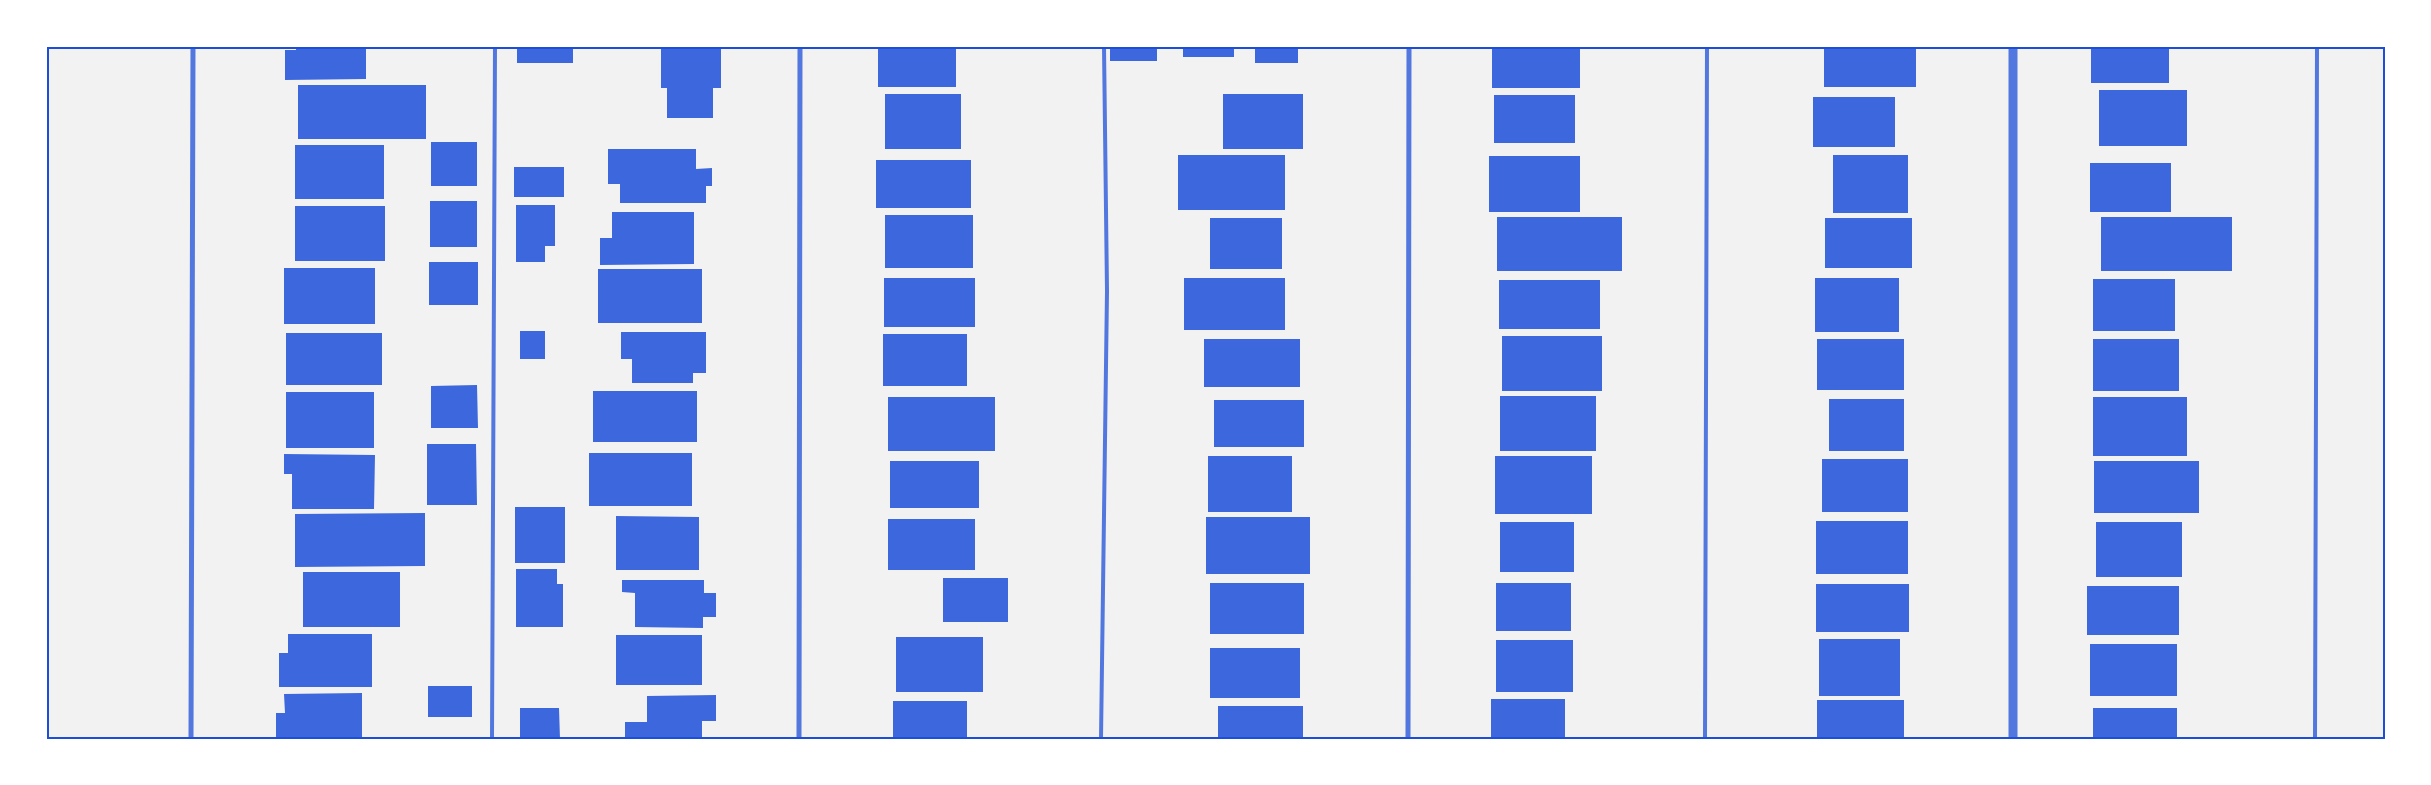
<svg xmlns="http://www.w3.org/2000/svg" width="2431" height="785" viewBox="0 0 2431 785" font-family="'Exo 2',sans-serif">
  <style>
    .building { fill: #3d67dc }
    .lines { fill: none; stroke-linecap: round; stroke-linejoin: round }
    .service { stroke: #5277de; stroke-width: 4 }
    .minor { stroke: #5277de; stroke-width: 5 }
    .tertiary { stroke: #5277de; stroke-width: 9 }
    .neatline { fill: none; stroke: #1d4ed8; stroke-width: 2 }
  </style>
  <rect width="100%" height="100%" fill="#f2f2f2"/>
  <path class="building" d="M 296,46 L 366,46 L 366,79 L 285,80 L 285,50 L 296,50 Z
    M 517,46 L 573,46 L 573,63 L 517,63 Z
    M 661,46 L 721,46 L 721,88 L 713,88 L 713,118 L 667,118 L 667,88 L 661,88 Z
    M 878,46 L 956,46 L 956,87 L 878,87 Z
    M 1110,46 L 1157,46 L 1157,61 L 1110,61 Z
    M 1183,46 L 1234,46 L 1234,57 L 1183,57 Z
    M 1255,46 L 1298,46 L 1298,63 L 1255,63 Z
    M 1492,46 L 1580,46 L 1580,88 L 1492,88 Z
    M 1824,46 L 1916,46 L 1916,87 L 1824,87 Z
    M 2091,46 L 2169,46 L 2169,83 L 2091,83 Z
    M 298,85 L 426,85 L 426,139 L 298,139 Z
    M 2099,90 L 2187,90 L 2187,146 L 2099,146 Z
    M 885,94 L 961,94 L 961,149 L 885,149 Z
    M 1223,94 L 1303,94 L 1303,149 L 1223,149 Z
    M 1494,95 L 1575,95 L 1575,143 L 1494,143 Z
    M 1813,97 L 1895,97 L 1895,147 L 1813,147 Z
    M 431,142 L 477,142 L 477,186 L 431,186 Z
    M 295,145 L 384,145 L 384,199 L 295,199 Z
    M 608,149 L 696,149 L 696,169 L 712,168 L 712,186 L 706,186 L 706,203 L 620,203 L 620,184 L 608,184 Z
    M 1178,155 L 1285,155 L 1285,210 L 1178,210 Z
    M 1833,155 L 1908,155 L 1908,213 L 1833,213 Z
    M 1489,156 L 1580,156 L 1580,212 L 1489,212 Z
    M 876,160 L 971,160 L 971,208 L 876,208 Z
    M 2090,163 L 2171,163 L 2171,212 L 2090,212 Z
    M 514,167 L 564,167 L 564,197 L 514,197 Z
    M 430,201 L 477,201 L 477,247 L 430,247 Z
    M 516,205 L 555,205 L 555,246 L 545,246 L 545,262 L 516,262 Z
    M 295,206 L 385,206 L 385,261 L 295,261 Z
    M 612,212 L 694,212 L 694,264 L 600,265 L 600,238 L 612,238 Z
    M 885,215 L 973,215 L 973,268 L 885,268 Z
    M 1497,217 L 1622,217 L 1622,271 L 1497,271 Z
    M 2101,217 L 2232,217 L 2232,271 L 2101,271 Z
    M 1210,218 L 1282,218 L 1282,269 L 1210,269 Z
    M 1825,218 L 1912,218 L 1912,268 L 1825,268 Z
    M 429,262 L 478,262 L 478,305 L 429,305 Z
    M 284,268 L 375,268 L 375,324 L 284,324 Z
    M 598,269 L 702,269 L 702,323 L 598,323 Z
    M 884,278 L 975,278 L 975,327 L 884,327 Z
    M 1184,278 L 1285,278 L 1285,330 L 1184,330 Z
    M 1815,278 L 1899,278 L 1899,332 L 1815,332 Z
    M 2093,279 L 2175,279 L 2175,331 L 2093,331 Z
    M 1499,280 L 1600,280 L 1600,329 L 1499,329 Z
    M 520,331 L 545,331 L 545,359 L 520,359 Z
    M 621,332 L 706,332 L 706,373 L 693,373 L 693,383 L 632,383 L 632,359 L 621,359 Z
    M 286,333 L 382,333 L 382,385 L 286,385 Z
    M 883,334 L 967,334 L 967,386 L 883,386 Z
    M 1502,336 L 1602,336 L 1602,391 L 1502,391 Z
    M 1204,339 L 1300,339 L 1300,387 L 1204,387 Z
    M 1817,339 L 1904,339 L 1904,390 L 1817,390 Z
    M 2093,339 L 2179,339 L 2179,391 L 2093,391 Z
    M 477,385 L 478,428 L 431,428 L 431,386 Z
    M 593,391 L 697,391 L 697,442 L 593,442 Z
    M 286,392 L 374,392 L 374,448 L 286,448 Z
    M 1500,396 L 1596,396 L 1596,451 L 1500,451 Z
    M 888,397 L 995,397 L 995,451 L 888,451 Z
    M 2093,397 L 2187,397 L 2187,456 L 2093,456 Z
    M 1829,399 L 1904,399 L 1904,451 L 1829,451 Z
    M 1214,400 L 1304,400 L 1304,447 L 1214,447 Z
    M 427,444 L 476,444 L 477,505 L 427,505 Z
    M 589,453 L 692,453 L 692,506 L 589,506 Z
    M 284,454 L 375,455 L 374,509 L 292,509 L 292,474 L 284,474 Z
    M 1208,456 L 1292,456 L 1292,512 L 1208,512 Z
    M 1495,456 L 1592,456 L 1592,514 L 1495,514 Z
    M 1822,459 L 1908,459 L 1908,512 L 1822,512 Z
    M 890,461 L 979,461 L 979,508 L 890,508 Z
    M 2094,461 L 2199,461 L 2199,513 L 2094,513 Z
    M 515,507 L 565,507 L 565,563 L 515,563 Z
    M 425,513 L 425,566 L 295,567 L 295,514 Z
    M 616,516 L 699,517 L 699,570 L 616,570 Z
    M 1206,517 L 1310,517 L 1310,574 L 1206,574 Z
    M 888,519 L 975,519 L 975,570 L 888,570 Z
    M 1816,521 L 1908,521 L 1908,574 L 1816,574 Z
    M 1500,522 L 1574,522 L 1574,572 L 1500,572 Z
    M 2096,522 L 2182,522 L 2182,577 L 2096,577 Z
    M 516,569 L 557,569 L 557,584 L 563,584 L 563,627 L 516,627 Z
    M 303,572 L 400,572 L 400,627 L 303,627 Z
    M 943,578 L 1008,578 L 1008,622 L 943,622 Z
    M 622,580 L 704,580 L 704,593 L 716,593 L 716,617 L 703,617 L 703,628 L 635,627 L 635,593 L 622,592 Z
    M 1210,583 L 1304,583 L 1304,634 L 1210,634 Z
    M 1496,583 L 1571,583 L 1571,631 L 1496,631 Z
    M 1816,584 L 1909,584 L 1909,632 L 1816,632 Z
    M 2087,586 L 2179,586 L 2179,635 L 2087,635 Z
    M 288,634 L 372,634 L 372,687 L 279,687 L 279,653 L 288,653 Z
    M 616,635 L 702,635 L 702,685 L 616,685 Z
    M 896,637 L 983,637 L 983,692 L 896,692 Z
    M 1819,639 L 1900,639 L 1900,696 L 1819,696 Z
    M 1496,640 L 1573,640 L 1573,692 L 1496,692 Z
    M 2090,644 L 2177,644 L 2177,696 L 2090,696 Z
    M 1210,648 L 1300,648 L 1300,698 L 1210,698 Z
    M 428,686 L 472,686 L 472,717 L 428,717 Z
    M 362,693 L 362,739 L 276,739 L 276,713 L 285,713 L 284,694 Z
    M 716,695 L 716,721 L 702,721 L 702,739 L 625,739 L 625,722 L 647,722 L 647,696 Z
    M 1491,699 L 1565,699 L 1565,739 L 1491,739 Z
    M 1817,700 L 1904,700 L 1904,739 L 1817,739 Z
    M 893,701 L 967,701 L 967,739 L 893,739 Z
    M 1218,706 L 1303,706 L 1303,739 L 1218,739 Z
    M 520,708 L 559,708 L 560,739 L 520,739 Z
    M 2093,708 L 2177,708 L 2177,739 L 2093,739 Z"/>
  <g class="lines">
    <path class="service" d="M 492,739 L 495,46
      M 1101,739 L 1107,291 L 1104,46
      M 1705,739 L 1707,46
      M 2315,739 L 2317,46"/>
    <path class="minor" d="M 191,739 L 193,46
      M 799,739 L 800,46
      M 1408,739 L 1409,46"/>
    <path class="tertiary" d="M 2013,46 L 2013,739"/>
  </g>
  <rect width="2431" height="785" fill="none" stroke="#ffffff" stroke-width="95"/>
  <rect x="48" y="48" width="2336" height="690" class="neatline"/>
</svg>
